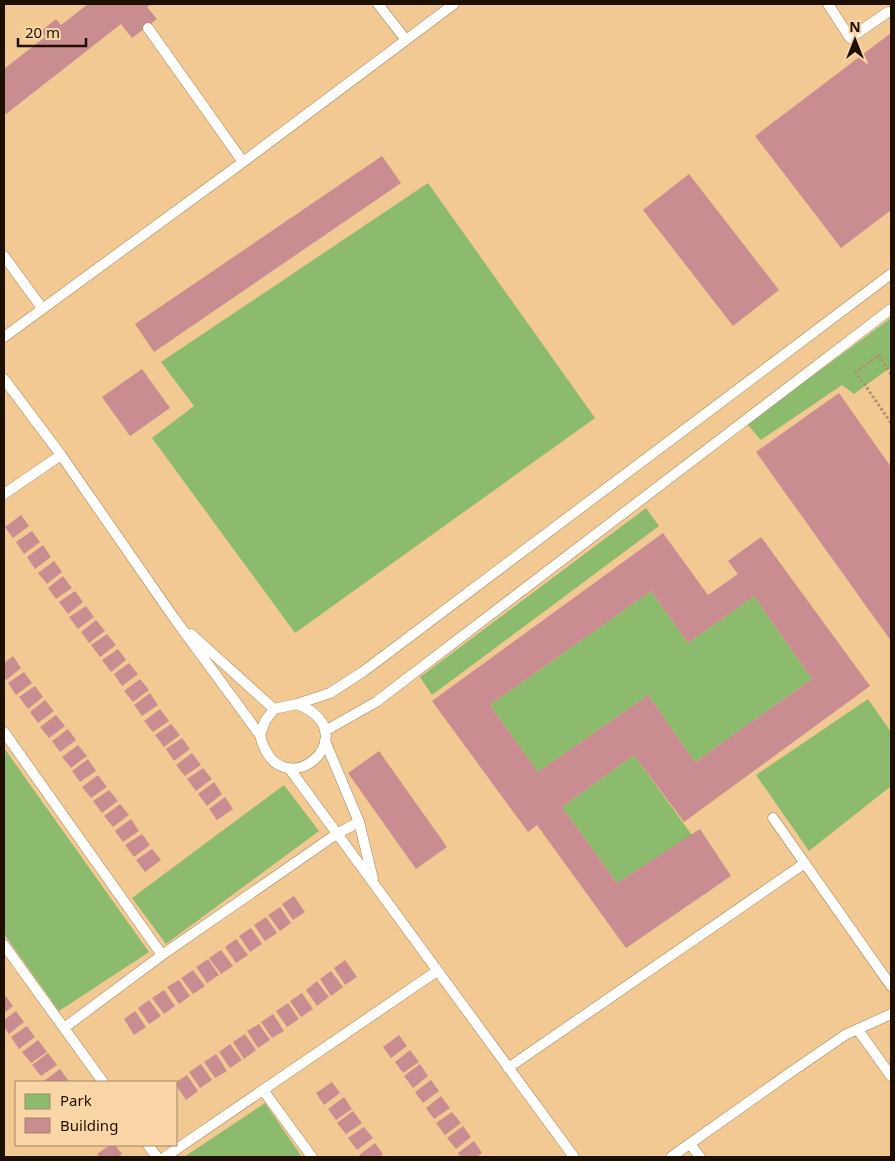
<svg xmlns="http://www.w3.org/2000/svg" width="895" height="1161" viewBox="0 0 895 1161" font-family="'Noto Sans',sans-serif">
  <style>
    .built { fill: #f2c993; fill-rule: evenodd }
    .green { fill: #8cbb6d }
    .building { fill: #c98d91; fill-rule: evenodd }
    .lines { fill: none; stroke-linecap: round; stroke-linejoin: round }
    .lane-casing { stroke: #a48356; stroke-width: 11 }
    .path { stroke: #ad916d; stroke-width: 3; stroke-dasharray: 2.5 2.5; stroke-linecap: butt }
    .lane { stroke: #fff; stroke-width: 10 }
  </style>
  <rect width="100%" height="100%" fill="#fad6a7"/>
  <path class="built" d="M 4,4 L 891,4 L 891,1157 L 4,1157 ZM 16,1082 L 176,1082 L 176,1145 L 16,1145 Z"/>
  <path class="green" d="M 428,183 L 595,418 L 295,633 L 152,438 L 194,406 L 161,362 Z
    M 891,318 L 891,367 L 854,394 L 842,385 L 761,440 L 747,424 Z
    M 646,508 L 659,526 L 432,695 L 420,677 Z
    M 651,591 L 688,643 L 754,596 L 812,679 L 695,762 L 648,695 L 538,772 L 490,705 Z
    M 868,699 L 891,732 L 891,786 L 809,851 L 756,775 Z
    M 4,748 L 149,952 L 59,1011 L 4,934 Z
    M 634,755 L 692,835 L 617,883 L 562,807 Z
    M 284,785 L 319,831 L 166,944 L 132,898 Z
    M 265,1103 L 302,1157 L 184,1157 Z"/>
  <path class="building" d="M 88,4 L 151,4 L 147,7 L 157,19 L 132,38 L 121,24 L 6,114 L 4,110 L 4,69 L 45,37 L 41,31 L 56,19 L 61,25 Z
    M 891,33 L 891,210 L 841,248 L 755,136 Z
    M 382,156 L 401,183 L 154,352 L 135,324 Z
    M 689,174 L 779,290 L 733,326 L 643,210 Z
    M 142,369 L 170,408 L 130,436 L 102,397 Z
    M 839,393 L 891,467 L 891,641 L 756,452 Z
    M 21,515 L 29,526 L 13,538 L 5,527 Z
    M 32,531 L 40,542 L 24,554 L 16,542 Z
    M 663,533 L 708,595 L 738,574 L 728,561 L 761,537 L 870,686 L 684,822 L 634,755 L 562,807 L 617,883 L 700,829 L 731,876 L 626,948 L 537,825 L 528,832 L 432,701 ZM 651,591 L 688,643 L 754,596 L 812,679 L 695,762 L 648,695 L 538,772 L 490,705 Z
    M 43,545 L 51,557 L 35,569 L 27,557 Z
    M 54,561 L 62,572 L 47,584 L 38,573 Z
    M 63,576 L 72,588 L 56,599 L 48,588 Z
    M 75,591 L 83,602 L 68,614 L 59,602 Z
    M 86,606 L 94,617 L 78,629 L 69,617 Z
    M 96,620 L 105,631 L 89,643 L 81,632 Z
    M 107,634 L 116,645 L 100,657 L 91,645 Z
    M 118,649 L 126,660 L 111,672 L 102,660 Z
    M 13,656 L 21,668 L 6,680 L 4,677 L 4,663 Z
    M 129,663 L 138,674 L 122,686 L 114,674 Z
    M 24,672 L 32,683 L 16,695 L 8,683 Z
    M 140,679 L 149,690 L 133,702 L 124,691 Z
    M 35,686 L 43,697 L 28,709 L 19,697 Z
    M 150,693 L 158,705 L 142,716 L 134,705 Z
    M 45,700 L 54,711 L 38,723 L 30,712 Z
    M 160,709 L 169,721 L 153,732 L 144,721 Z
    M 56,715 L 65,726 L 49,738 L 40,727 Z
    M 171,724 L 180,735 L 164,747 L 155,735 Z
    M 68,729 L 76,740 L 60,752 L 52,741 Z
    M 182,738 L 190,749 L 174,761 L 166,749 Z
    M 78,745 L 87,756 L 71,768 L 62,757 Z
    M 379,751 L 447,847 L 416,869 L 348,773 Z
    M 192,753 L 201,765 L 185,776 L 176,765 Z
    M 88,759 L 96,771 L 80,782 L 72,771 Z
    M 203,768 L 212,779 L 196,791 L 187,779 Z
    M 98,775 L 107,787 L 91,798 L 82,787 Z
    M 214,782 L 222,794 L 207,806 L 198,794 Z
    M 109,790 L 118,801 L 102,813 L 93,801 Z
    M 225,797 L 233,809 L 217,820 L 209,809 Z
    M 120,804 L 129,815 L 113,827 L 104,816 Z
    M 131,819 L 139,831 L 123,842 L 115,831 Z
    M 142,834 L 150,845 L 134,857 L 125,845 Z
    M 152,849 L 161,860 L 145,872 L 136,860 Z
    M 294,896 L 305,912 L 293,920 L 282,904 Z
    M 280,907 L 291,923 L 280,931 L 268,915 Z
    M 266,917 L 277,933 L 265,941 L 254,925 Z
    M 251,928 L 262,944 L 250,952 L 239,936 Z
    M 236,939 L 248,955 L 236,963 L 225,947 Z
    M 221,950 L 233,966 L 221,974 L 209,958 Z
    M 208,959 L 219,975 L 207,983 L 196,967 Z
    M 345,960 L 357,977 L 345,985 L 334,968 Z
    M 193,970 L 205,986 L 193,994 L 181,978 Z
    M 331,971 L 343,987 L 331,996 L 320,979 Z
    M 179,980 L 190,996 L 179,1004 L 167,987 Z
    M 317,981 L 329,997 L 317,1006 L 306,990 Z
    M 164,990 L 175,1006 L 164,1014 L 152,998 Z
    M 302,993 L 313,1009 L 301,1017 L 290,1001 Z
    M 4,994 L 13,1006 L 4,1013 Z
    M 149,1000 L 161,1016 L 149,1024 L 138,1008 Z
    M 288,1003 L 299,1019 L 287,1027 L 276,1011 Z
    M 16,1011 L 24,1022 L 9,1034 L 4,1027 L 4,1020 Z
    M 135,1011 L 146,1027 L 134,1035 L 124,1019 Z
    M 273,1014 L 284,1031 L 272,1038 L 261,1022 Z
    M 259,1024 L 270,1040 L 258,1048 L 247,1031 Z
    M 27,1026 L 35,1037 L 19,1049 L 11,1037 Z
    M 245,1034 L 256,1050 L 244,1059 L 233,1042 Z
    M 399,1035 L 407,1046 L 391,1058 L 383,1047 Z
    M 38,1040 L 47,1052 L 31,1063 L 22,1052 Z
    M 230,1044 L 242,1060 L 230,1068 L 219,1052 Z
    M 410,1050 L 419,1062 L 403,1073 L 395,1062 Z
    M 48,1053 L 57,1065 L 41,1076 L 32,1065 Z
    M 216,1054 L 227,1071 L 215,1078 L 204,1062 Z
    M 201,1064 L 212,1080 L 200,1088 L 189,1072 Z
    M 420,1064 L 428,1076 L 413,1088 L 404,1076 Z
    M 60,1069 L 68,1080 L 65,1082 L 45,1082 L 44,1081 Z
    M 187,1075 L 198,1091 L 186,1100 L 176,1085 L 176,1082 Z
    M 431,1080 L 439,1091 L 423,1103 L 415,1092 Z
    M 332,1082 L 340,1093 L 324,1105 L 316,1093 Z
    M 441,1096 L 450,1108 L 434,1119 L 426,1108 Z
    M 344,1097 L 352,1109 L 336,1120 L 328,1109 Z
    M 353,1111 L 362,1123 L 346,1134 L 337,1123 Z
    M 452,1112 L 461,1123 L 445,1135 L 436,1123 Z
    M 463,1126 L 471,1137 L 456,1149 L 447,1138 Z
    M 364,1127 L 373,1138 L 357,1150 L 348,1138 Z
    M 474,1141 L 482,1153 L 476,1157 L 461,1157 L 458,1153 Z
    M 375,1143 L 383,1154 L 379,1157 L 361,1157 L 359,1155 Z
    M 110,1145 L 115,1145 L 122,1154 L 117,1157 L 100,1157 L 97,1154 Z"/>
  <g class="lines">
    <g class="lane-casing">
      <path id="lane" d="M 378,4 L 406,40
        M 828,4 L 850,38 L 888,12
        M 148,28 L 243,162
        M 4,256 L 42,308
        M 4,337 L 243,162 L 454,4
        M 4,379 L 61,455 L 174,618 L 260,735
        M 4,494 L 61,455
        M 191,634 L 274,709
        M 297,704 L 330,693 L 364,671 L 891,274
        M 297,704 C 372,734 279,813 260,735 L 265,721 L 274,709 Z
        M 325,731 L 376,702 L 891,309
        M 4,732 L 162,955
        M 325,741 L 359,822 L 373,879
        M 289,768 L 574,1157
        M 773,818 L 891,986
        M 4,945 L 103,1082
        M 64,1028 L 162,955 L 338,833 L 359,822
        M 858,1030 L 891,1076
        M 508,1068 L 805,863
        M 263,1090 L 312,1157
        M 690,1144 L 700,1157
        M 148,1145 L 157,1157
        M 165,1157 L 437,971
        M 671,1157 L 791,1072 L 845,1035 L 891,1014"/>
    </g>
    <path class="path" d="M 891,374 L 879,355 L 856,372 L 891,423"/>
    <use href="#lane" class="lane"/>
  </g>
  <rect width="895" height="1161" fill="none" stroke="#1d1001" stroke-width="10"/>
  <rect x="15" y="1081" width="162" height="65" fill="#fad6a7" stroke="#a28765"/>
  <rect x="25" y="1094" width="25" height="15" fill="#8cbb6d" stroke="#a28765"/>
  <text x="60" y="1106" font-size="15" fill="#1d1001">Park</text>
  <rect x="25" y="1118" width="25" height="15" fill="#c98d91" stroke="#a28765"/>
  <text x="60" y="1131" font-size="15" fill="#1d1001">Building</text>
  <g transform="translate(855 40)" stroke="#fad6a7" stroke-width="4" paint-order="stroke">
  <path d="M0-4L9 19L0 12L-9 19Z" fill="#1d1001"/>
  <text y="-8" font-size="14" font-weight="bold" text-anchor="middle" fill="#1d1001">N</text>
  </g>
  <path d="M18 38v8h68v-8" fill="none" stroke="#1d1001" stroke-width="2.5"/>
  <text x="25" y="38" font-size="15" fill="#1d1001" stroke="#fad6a7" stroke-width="4" paint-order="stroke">20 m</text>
</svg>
